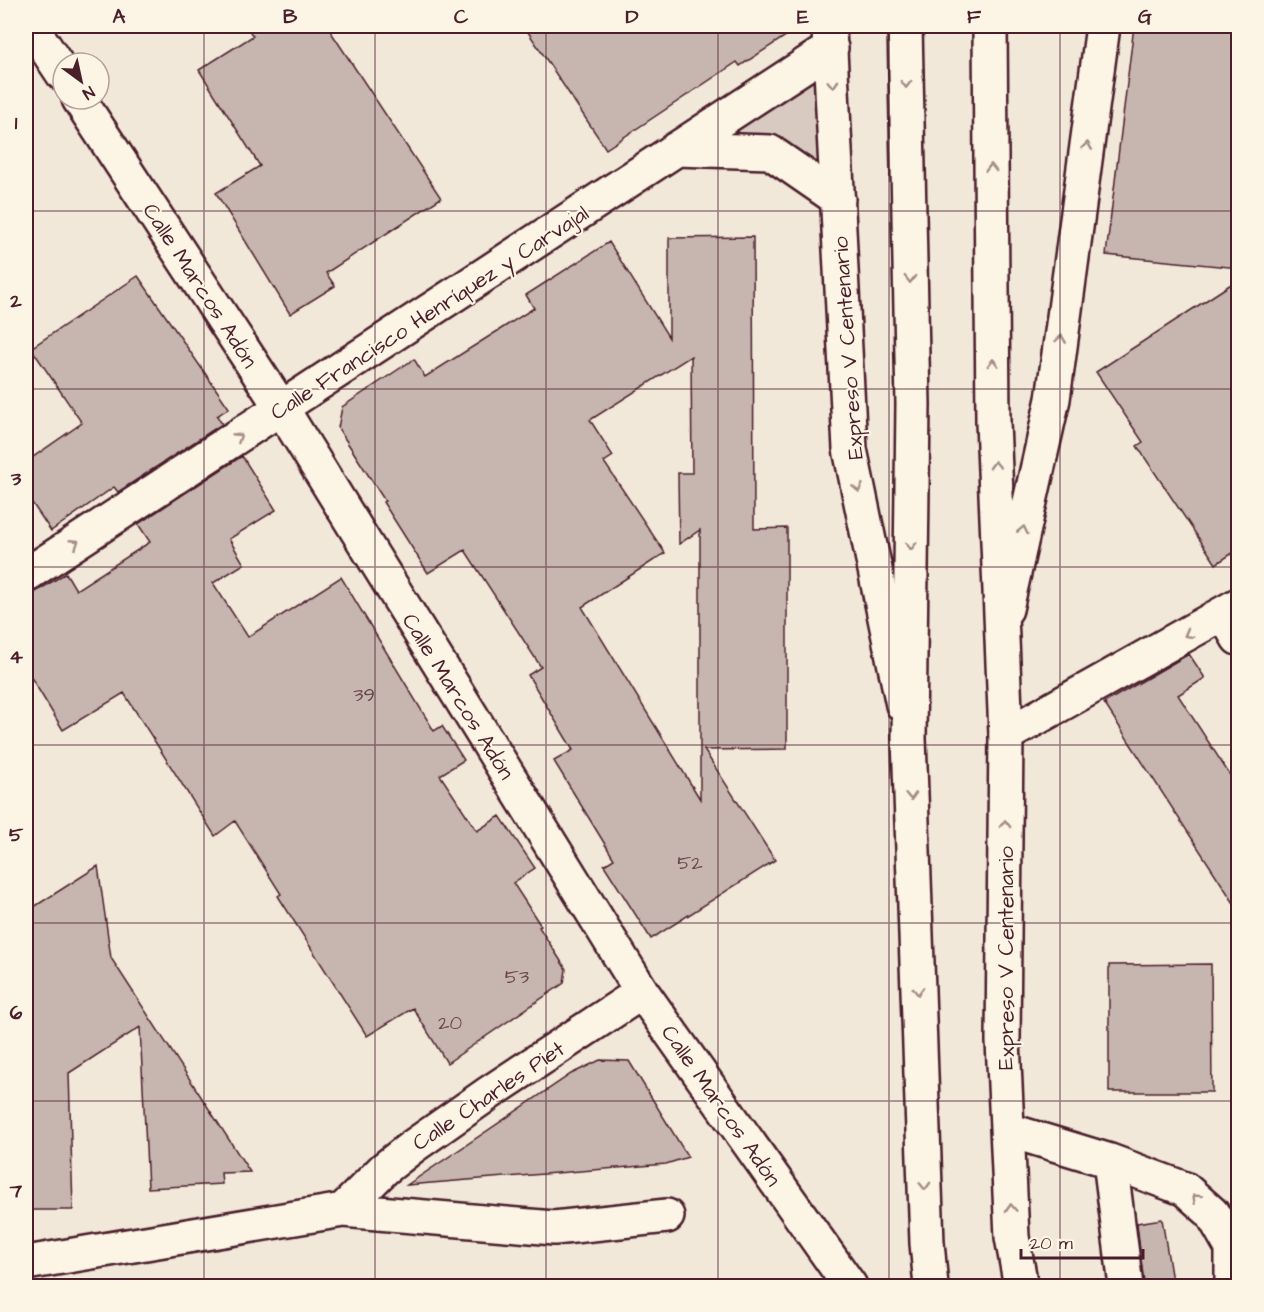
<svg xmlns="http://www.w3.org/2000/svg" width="1264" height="1312" viewBox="0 0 1264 1312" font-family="'Architects Daughter',sans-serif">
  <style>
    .green { fill: #d8cac0; stroke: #917476; stroke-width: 1.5 }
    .building { fill: #c7b6af; stroke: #4a1f2b; stroke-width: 1.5; fill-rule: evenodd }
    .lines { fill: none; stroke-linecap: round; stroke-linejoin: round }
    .minor-casing { stroke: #4a1f2b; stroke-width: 38 }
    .major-casing { stroke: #4a1f2b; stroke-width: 38 }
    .minor { stroke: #fcf5e5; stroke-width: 33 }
    .major { stroke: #fcf5e5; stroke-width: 33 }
    .oneway { stroke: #a38a88 }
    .grid { fill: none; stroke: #4a1f2b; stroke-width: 1.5; stroke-opacity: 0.55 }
    .labels { text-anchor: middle; stroke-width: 4.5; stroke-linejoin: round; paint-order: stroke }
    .number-label { font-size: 20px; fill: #69454c }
    .street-label { font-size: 22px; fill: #4a1f2b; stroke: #fcf5e5 }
    .neatline { fill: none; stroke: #4a1f2b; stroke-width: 2 }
    .grid-label { font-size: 20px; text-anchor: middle; font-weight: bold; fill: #4a1f2b }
  </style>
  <rect width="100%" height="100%" fill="#f1e8da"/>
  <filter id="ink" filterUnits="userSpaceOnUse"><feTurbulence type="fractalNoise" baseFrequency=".0167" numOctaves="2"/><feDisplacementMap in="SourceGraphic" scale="12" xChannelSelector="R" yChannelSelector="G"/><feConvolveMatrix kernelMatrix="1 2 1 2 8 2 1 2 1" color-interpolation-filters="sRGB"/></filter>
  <g filter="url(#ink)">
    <path class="green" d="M 819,72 L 821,172 L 710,140 Z"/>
    <path class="building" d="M 246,26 L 327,26 L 441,198 L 326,273 L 335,286 L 290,314 L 216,193 L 260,166 L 199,70 L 253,36 Z
      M 524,26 L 801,26 L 740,66 L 737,62 L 606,149 Z
      M 1134,26 L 1239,26 L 1239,268 L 1106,255 Z
      M 753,237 L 754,529 L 787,528 L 787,749 L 704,750 L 775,860 L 651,939 L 604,865 L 614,859 L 554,761 L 573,750 L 528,675 L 541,667 L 465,550 L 428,573 L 383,502 L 385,501 L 338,428 L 342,407 L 414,359 L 425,377 L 534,308 L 526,295 L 609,242 L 669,338 L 669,238 ZM 691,356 L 692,473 L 678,473 L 679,544 L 700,530 L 700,799 L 582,607 L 665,553 L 604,462 L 613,456 L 590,420 Z
      M 138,276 L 229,408 L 217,416 L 222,424 L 118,492 L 114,487 L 51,531 L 26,494 L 26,462 L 82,423 L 31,348 Z
      M 1239,279 L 1239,549 L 1216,564 L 1137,446 L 1143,442 L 1096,372 Z
      M 242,456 L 276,510 L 229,539 L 244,564 L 213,583 L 248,637 L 341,577 L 434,731 L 442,726 L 464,760 L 440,775 L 477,831 L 500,816 L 535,868 L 513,883 L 541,926 L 539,927 L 566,969 L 564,983 L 447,1063 L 413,1008 L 367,1036 L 278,896 L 281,894 L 235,821 L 215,836 L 124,693 L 63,730 L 26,669 L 26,598 L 66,573 L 76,590 L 150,542 L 138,524 Z
      M 1189,654 L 1205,678 L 1178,695 L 1239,789 L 1239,911 L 1104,703 Z
      M 98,866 L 111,958 L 250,1172 L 221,1173 L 222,1184 L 148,1188 L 140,1027 L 69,1073 L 73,1210 L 26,1210 L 26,912 Z
      M 1211,964 L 1212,1092 L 1109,1092 L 1109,965 Z
      M 600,1060 L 629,1061 L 688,1157 L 666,1164 L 407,1185 L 571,1074 Z
      M 1162,1219 L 1173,1287 L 1144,1287 L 1137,1223 Z"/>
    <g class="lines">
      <g class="minor-casing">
        <path id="minor" d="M 31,26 L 63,74
          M 829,30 L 850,449 L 903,705
          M 79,99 L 282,409 L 642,992 L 850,1286
          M 676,149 L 770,152 L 838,199
          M 26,575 L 831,48
          M 1006,609 L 1053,399 L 1103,26
          M 1224,614 L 1238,638
          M 1006,735 L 1238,605
          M 1008,1130 L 1110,1161 L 1185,1189 L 1212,1213 L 1232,1248 L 1232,1286
          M 1110,1161 L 1126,1286
          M 343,1210 L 554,1228 L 667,1216
          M 26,1263 L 343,1210 L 384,1169 L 412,1147 L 489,1093 L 642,992"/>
      </g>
      <g class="major-casing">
        <path id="major" d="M 905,26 L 913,404 L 909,738 L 927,1243 L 931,1286
          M 990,26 L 993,422 L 1006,735 L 1003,1041 L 1012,1237 L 1021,1286"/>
      </g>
      <use href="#minor" class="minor"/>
      <use href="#major" class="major"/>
    </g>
    <defs><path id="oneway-chevron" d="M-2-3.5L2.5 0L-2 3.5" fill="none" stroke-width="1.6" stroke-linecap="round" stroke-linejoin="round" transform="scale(1.5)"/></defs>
    <g class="oneway">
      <use href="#oneway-chevron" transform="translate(833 84) rotate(87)"/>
      <use href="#oneway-chevron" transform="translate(906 84) rotate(89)"/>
      <use href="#oneway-chevron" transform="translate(1087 146) rotate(-82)"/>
      <use href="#oneway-chevron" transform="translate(991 168) rotate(-90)"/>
      <use href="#oneway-chevron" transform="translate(910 279) rotate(89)"/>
      <use href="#oneway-chevron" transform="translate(1061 339) rotate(-82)"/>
      <use href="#oneway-chevron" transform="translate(993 363) rotate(-90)"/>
      <use href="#oneway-chevron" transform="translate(238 437) rotate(-33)"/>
      <use href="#oneway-chevron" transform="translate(995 465) rotate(-92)"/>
      <use href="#oneway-chevron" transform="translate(858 488) rotate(78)"/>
      <use href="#oneway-chevron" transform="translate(1023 530) rotate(-78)"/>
      <use href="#oneway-chevron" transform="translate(75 543) rotate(-33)"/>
      <use href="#oneway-chevron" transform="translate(911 546) rotate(91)"/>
      <use href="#oneway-chevron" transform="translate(1188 634) rotate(151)"/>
      <use href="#oneway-chevron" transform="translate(911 796) rotate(88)"/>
      <use href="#oneway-chevron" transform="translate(1005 824) rotate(-90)"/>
      <use href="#oneway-chevron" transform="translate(918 991) rotate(88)"/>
      <use href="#oneway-chevron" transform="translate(925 1186) rotate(88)"/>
      <use href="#oneway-chevron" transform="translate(1196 1198) rotate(-138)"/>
      <use href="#oneway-chevron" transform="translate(1011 1208) rotate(-93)"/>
    </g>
  </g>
  <path class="grid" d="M 204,26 L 204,1286M 375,26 L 375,1286M 546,26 L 546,1286M 718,26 L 718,1286M 889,26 L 889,1286M 1060,26 L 1060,1286M 26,211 L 1238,211M 26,389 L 1238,389M 26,567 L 1238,567M 26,745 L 1238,745M 26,923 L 1238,923M 26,1101 L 1238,1101"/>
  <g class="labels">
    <g class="number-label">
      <text x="364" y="701">39</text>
      <text x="690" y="869">52</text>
      <text x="517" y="983">53</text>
      <text x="450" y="1029">20</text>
    </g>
    <g class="street-label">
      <text transform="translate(201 285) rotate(57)" y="8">Calle Marcos Adón</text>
      <text transform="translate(429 312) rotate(-33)" y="8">Calle Francisco Henríquez y Carvajal</text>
      <text transform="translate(847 348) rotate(-94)" y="8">Expreso V Centenario</text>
      <text transform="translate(459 696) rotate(58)" y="8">Calle Marcos Adón</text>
      <text transform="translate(1005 958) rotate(-90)" y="8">Expreso V Centenario</text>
      <text transform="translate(488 1095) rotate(-34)" y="8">Calle Charles Piet</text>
      <text transform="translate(722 1105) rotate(55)" y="8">Calle Marcos Adón</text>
    </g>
  </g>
  <rect width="1264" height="1312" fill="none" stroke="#fcf5e5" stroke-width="66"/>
  <g transform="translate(81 81) rotate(147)"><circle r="28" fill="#fcf5e5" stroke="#b59f9b" stroke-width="1.5"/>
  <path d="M0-4.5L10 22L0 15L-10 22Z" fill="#4a1f2b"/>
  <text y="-9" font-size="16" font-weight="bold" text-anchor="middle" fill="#4a1f2b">N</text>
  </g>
  <path d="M1021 1249v9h122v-9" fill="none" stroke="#4a1f2b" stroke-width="3"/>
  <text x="1030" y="1249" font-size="18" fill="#4a1f2b" stroke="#fcf5e5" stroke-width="4.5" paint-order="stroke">20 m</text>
  <rect x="33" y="33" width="1198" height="1246" class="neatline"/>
  <g class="grid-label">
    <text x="119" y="23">A</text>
    <text x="290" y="23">B</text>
    <text x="461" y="23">C</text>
    <text x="632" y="23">D</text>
    <text x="803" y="23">E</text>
    <text x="974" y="23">F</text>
    <text x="1145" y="23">G</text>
    <text x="16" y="129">1</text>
    <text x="16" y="307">2</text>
    <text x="16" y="485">3</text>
    <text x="16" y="663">4</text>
    <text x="16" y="841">5</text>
    <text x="16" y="1019">6</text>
    <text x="16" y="1197">7</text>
  </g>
</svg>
